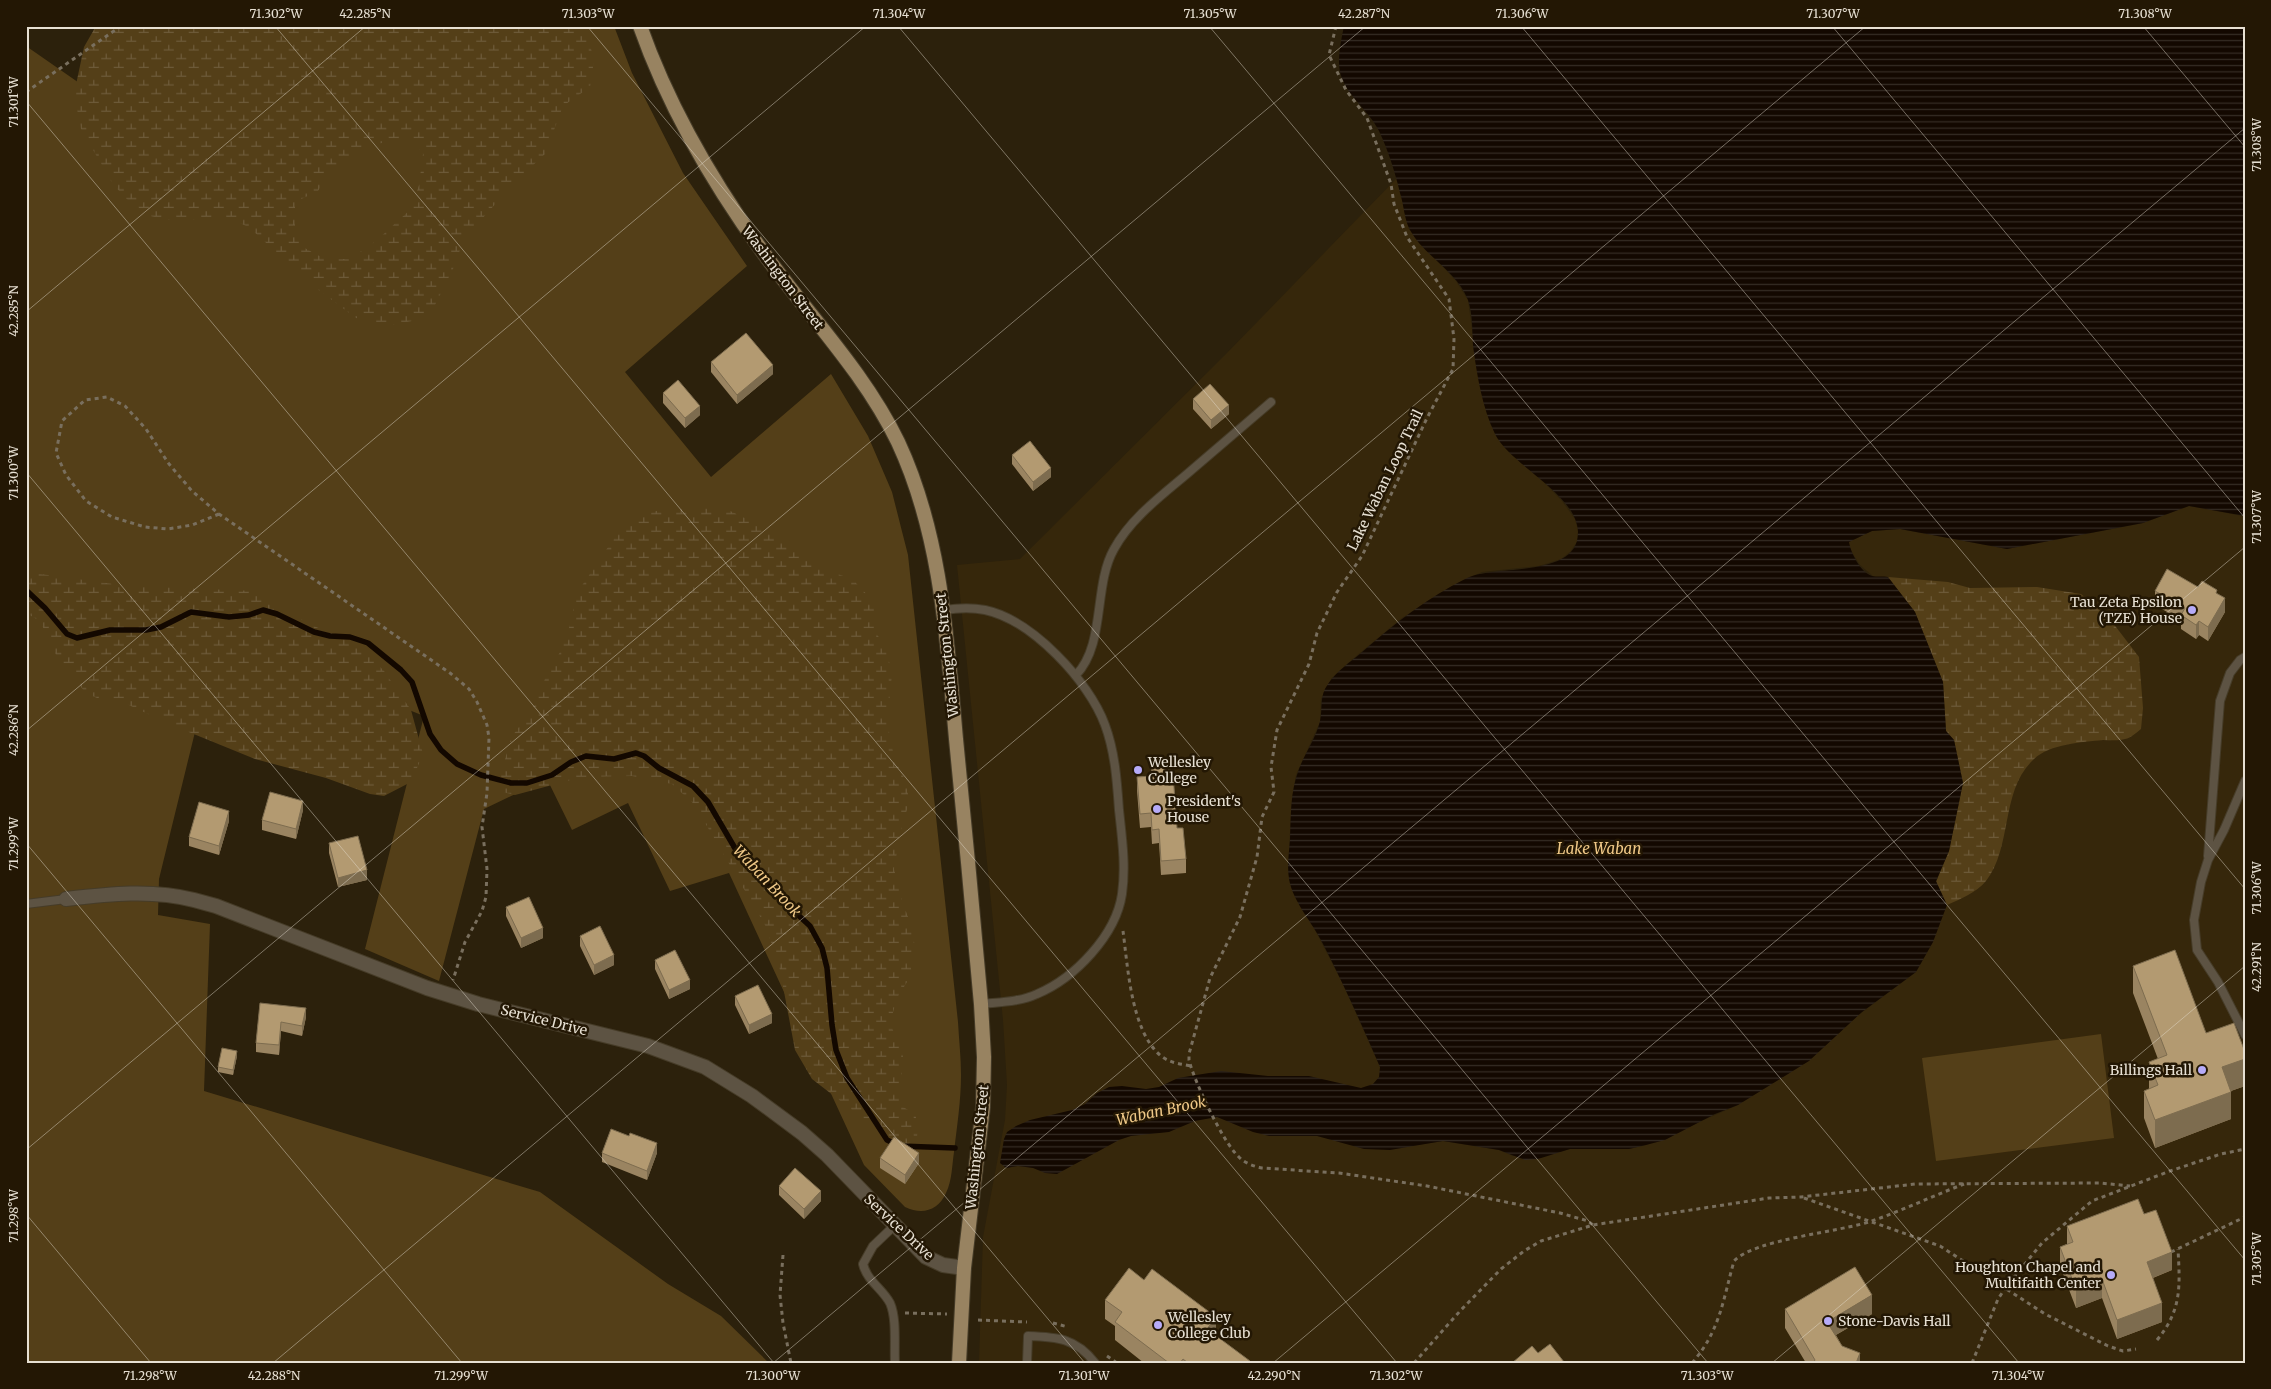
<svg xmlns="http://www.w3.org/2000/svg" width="2271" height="1389" viewBox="0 0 2271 1389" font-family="Merriweather,serif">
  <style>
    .built { fill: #36270b }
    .green { fill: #543f18 }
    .wetland { fill: url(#wetland-marsh); fill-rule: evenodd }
    .water { fill: url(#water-rules) }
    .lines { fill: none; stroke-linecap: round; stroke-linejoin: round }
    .stream { stroke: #130800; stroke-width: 5.5 }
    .service-casing { stroke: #463c28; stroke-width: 10 }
    .minor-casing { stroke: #463c28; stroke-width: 16 }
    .primary-casing { stroke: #463c28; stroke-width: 16 }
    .path { stroke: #796f5e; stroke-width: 3; stroke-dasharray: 4 4; stroke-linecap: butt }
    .service { stroke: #5d5343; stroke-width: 8 }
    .minor { stroke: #5d5343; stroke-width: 14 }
    .primary { stroke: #988361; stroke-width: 14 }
    .wall { fill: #9a8461 }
    .shaded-wall { fill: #7d6c4f }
    .building { fill: #b39a71; stroke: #7d6c4f }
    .ticks { fill: none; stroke: #e7e0d3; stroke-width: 1; stroke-opacity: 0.45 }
    .poi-dot { fill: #b6abf8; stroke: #231704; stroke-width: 2 }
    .labels { text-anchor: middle; stroke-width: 5; stroke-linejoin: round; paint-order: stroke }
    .street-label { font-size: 14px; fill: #e7e0d3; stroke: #231704 }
    .poi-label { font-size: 14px; fill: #e7e0d3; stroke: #231704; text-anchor: start }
    .water-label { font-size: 15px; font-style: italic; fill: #efc887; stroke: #231704 }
    .neatline { fill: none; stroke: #e7e0d3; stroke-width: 2 }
    .ticks-label { font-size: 12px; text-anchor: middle; fill: #e7e0d3 }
  </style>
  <defs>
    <pattern id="wetland-marsh" width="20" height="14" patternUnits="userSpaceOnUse" patternTransform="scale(1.25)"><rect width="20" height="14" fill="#543f18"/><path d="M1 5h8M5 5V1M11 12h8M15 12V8" fill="none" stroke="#6d5a39"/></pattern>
    <pattern id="water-rules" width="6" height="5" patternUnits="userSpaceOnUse" patternTransform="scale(1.25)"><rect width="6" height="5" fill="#130800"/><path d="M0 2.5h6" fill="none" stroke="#352c24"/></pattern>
  </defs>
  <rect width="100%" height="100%" fill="#2c210c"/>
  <path class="built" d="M 1398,177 L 1398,183 L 1409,229 L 1456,281 L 1468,300 L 1479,380 L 1484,403 L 1496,436 L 1510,453 L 1537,475 L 1562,501 L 1575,519 L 1578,530 L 1577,542 L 1570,552 L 1561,559 L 1539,566 L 1482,572 L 1451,587 L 1402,618 L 1348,663 L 1331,679 L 1321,699 L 1320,722 L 1296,775 L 1292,798 L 1288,868 L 1315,930 L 1342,982 L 1380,1067 L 1390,1149 L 1443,1141 L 1499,1150 L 1513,1156 L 1554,1153 L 1570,1149 L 1629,1149 L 1646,1145 L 1738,1105 L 1916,972 L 1933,942 L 1955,819 L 1927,643 L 1915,612 L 1860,565 L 1851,551 L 1848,542 L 1872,531 L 1900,529 L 2007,549 L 2143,523 L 2189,506 L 2243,516 L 2245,516 L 2245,1363 L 979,1363 L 983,1237 L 1005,1120 L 1007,1085 L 1003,1020 L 957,565 L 1020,559 L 1225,355 Z"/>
  <path class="green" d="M 522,26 L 614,26 L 632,73 L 683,173 L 747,266 L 625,372 L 711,477 L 831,374 L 868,436 L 892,492 L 908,555 L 958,1022 C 959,1040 961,1058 961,1075 C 961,1101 957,1126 954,1152 C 952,1165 952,1181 946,1193 C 938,1211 922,1215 905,1207 L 864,1165 L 729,873 L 670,891 L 628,803 L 572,830 L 547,779 L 484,809 L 439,981 L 365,949 L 424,716 L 219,634 L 159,879 L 158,915 L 210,924 L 204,1091 L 540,1192 L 668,1284 L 721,1316 L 769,1363 L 26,1363 L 26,46 L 246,199 Z
    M 2101,1034 L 2114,1138 L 1936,1161 L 1922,1058 Z"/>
  <path class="wetland" d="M 96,26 L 583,26 C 593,52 596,59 590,87 L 563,106 L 545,154 L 515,182 L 464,239 L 453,269 L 434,307 L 422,319 L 392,325 L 356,318 L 312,285 L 250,228 L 228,217 L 174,221 L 150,216 L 124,197 L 111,181 L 81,129 L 74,94 L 84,47 ZM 410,138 L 423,154 L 419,185 L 411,209 L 376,241 L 350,259 L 325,259 L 301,246 L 295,229 L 295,202 L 318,191 L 328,174 L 362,149 L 388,141 Z
    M 724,508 L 778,534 L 829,571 L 852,579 L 874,602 L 875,631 L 886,649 L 892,674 L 887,722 L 894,757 L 908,786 L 908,806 L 901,830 L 894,869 L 902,901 L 913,930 L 915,952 L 910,962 L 912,974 L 897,998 L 890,1023 L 903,1055 L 900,1096 L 903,1107 L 915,1114 L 918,1125 L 917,1137 L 907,1145 L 882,1133 L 812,1079 L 795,1050 L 779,965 L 765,925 L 694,804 L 672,784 L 632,776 L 582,777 L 515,795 L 503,792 L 499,781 L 511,738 L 535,704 L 545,679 L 560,652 L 570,625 L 577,593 L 627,519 L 660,510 Z
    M 26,572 L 128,586 L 257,591 L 309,624 L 359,645 L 384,671 L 411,710 L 423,754 L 411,782 L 384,796 L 370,794 L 326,778 L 255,759 L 174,726 L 120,701 L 97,698 L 86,693 L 59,661 L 40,621 L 26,613 Z
    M 1888,577 L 1948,582 L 1970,588 L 2037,587 L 2081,594 L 2106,614 L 2139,657 L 2143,708 L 2141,729 C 2137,732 2131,738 2125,739 C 2119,741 2110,740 2103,740 C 2082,742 2050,744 2034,759 C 2000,790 2013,846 1986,881 C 1976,893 1960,899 1947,905 L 1936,882 L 1949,851 L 1963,783 L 1954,740 L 1946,731 L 1943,682 L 1915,612 Z"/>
  <path class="water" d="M 1344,26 L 2245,26 L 2245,516 L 2189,506 L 2143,523 L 2007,549 L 1900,529 L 1872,531 L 1849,542 C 1851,553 1860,572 1872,576 C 1876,577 1884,576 1888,577 L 1915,612 L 1943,682 L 1946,731 L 1954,740 L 1963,783 L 1949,851 L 1936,881 L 1947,905 L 1933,942 L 1916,972 L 1862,1012 L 1809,1061 L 1738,1105 L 1715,1114 L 1665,1140 L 1646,1145 L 1629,1149 L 1570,1149 L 1538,1159 L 1525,1160 L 1499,1150 L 1443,1141 L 1390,1150 L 1364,1149 L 1317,1136 L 1269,1136 L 1253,1132 L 1217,1117 L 1195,1121 L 1169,1132 L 1131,1136 L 1119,1140 L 1057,1174 L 1045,1173 L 1033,1168 L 1018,1166 L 1006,1168 L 1000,1163 L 1004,1139 L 1007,1132 L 1016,1126 L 1030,1120 L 1072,1110 L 1085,1104 L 1097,1093 L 1109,1087 L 1122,1086 L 1146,1089 L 1159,1087 L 1178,1078 L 1221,1071 L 1268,1076 L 1309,1076 L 1361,1088 L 1373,1084 L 1379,1077 L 1380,1067 C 1362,1025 1343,983 1322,942 C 1312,922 1293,902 1289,879 C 1287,866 1289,853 1290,840 C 1291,816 1290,792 1299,769 C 1305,753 1316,738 1320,721 C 1323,708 1319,696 1328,684 C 1337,671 1349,663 1361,653 C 1394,624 1428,597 1467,578 C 1495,564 1579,579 1578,532 C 1577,494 1511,466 1495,434 C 1482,407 1477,375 1473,346 C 1472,331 1473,315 1468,300 C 1457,271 1424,256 1410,230 C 1404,219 1404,205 1400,193 C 1395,172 1388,150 1379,131 C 1369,110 1345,95 1340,72 C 1337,57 1341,41 1344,26 Z"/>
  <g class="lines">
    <path class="stream" d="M 26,590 L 45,608 L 67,634 L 77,638 L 110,630 L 146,630 L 161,627 L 191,612 L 229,617 L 249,615 L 263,610 L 277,614 L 314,632 L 330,636 L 350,637 L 368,643 L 401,670 L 412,682 L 430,734 L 441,750 L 457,764 L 481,775 L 511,783 L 527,783 L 552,775 L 571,762 L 586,756 L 614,759 L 636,753 L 644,756 L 659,768 L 693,786 L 708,802 L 736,850 L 783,901 L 810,926 L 822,948 L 827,968 L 832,1025 L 836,1050 L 847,1078 L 887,1140 L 900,1146 L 955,1148"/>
    <g class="service-casing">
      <path id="service" d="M 944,610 C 957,608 971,607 985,610 C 1032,620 1089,681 1105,725 C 1115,752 1117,781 1119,810 C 1122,838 1126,866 1122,894 C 1116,935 1075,978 1037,994 C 1020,1002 1000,1002 981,1004
        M 1076,675 C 1106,644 1093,586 1114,549 C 1131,518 1161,496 1187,474 C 1215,450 1243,426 1271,402
        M 2245,781 L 2224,830 L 2208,860 L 2201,882 L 2194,920 L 2197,950 L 2218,982 L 2245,1035
        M 2208,856 L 2220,701 L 2230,673 L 2240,660 L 2245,657
        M 26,904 L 66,899
        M 894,1226 L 873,1246 L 863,1264 C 867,1281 882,1288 890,1303 C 897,1319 894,1345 895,1363
        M 1027,1363 L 1028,1336 C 1057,1337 1076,1338 1095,1363"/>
    </g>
    <g class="minor-casing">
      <path id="minor" d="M 66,899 C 109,894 152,889 194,900 L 216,906 L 427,988 L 478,1004 L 648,1046 L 705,1067 L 752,1096 L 802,1133 L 827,1155 L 926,1257 L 943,1265 L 964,1268"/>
    </g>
    <g class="primary-casing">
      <path id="primary" d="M 640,26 C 670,111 715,187 768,259 C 812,319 865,374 898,442 C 941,534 947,638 956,739 C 965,827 973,916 981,1004 L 984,1057 L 983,1107 L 964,1268 L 959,1363"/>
    </g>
    <path class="path" d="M 1336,26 L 1329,55 L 1346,90 L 1367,118 L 1391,184 L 1394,204 L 1407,237 L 1449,299 L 1454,339 L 1453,369 L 1427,418 L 1362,556 L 1337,592 L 1317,633 L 1309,664 L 1277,730 L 1271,767 L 1274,792 L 1262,817 L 1257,857 L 1240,917 L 1210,978 L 1189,1054 L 1189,1060 C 1194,1081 1223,1142 1238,1156 C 1244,1163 1253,1166 1262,1168 L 1339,1173 L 1427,1186 L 1560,1213 L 1588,1221 L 1593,1225
      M 26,92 L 121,26
      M 219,514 L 192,525 L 168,529 L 145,527 L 112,517 L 86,501 L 66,475 L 56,453 L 62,421 L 85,400 L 107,397 L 125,406 L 146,429 L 169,464 L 192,491 L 219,514 L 450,673 L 469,689 L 477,702 L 487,725 L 489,738 L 487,793 L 482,827 L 487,869 L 486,897 L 482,911 L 465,942 L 453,980
      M 1123,931 C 1128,968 1131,1031 1161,1056 C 1170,1063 1181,1064 1191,1066
      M 1804,1198 L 1940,1246 L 2045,1314 L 2108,1346 L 2123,1351 L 2136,1349
      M 2171,1252 L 2245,1217
      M 783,1255 L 780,1295 L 783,1323 L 791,1363
      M 905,1313 L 947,1314
      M 978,1320 L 1027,1322
      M 1053,1323 L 1068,1327
      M 2157,1340 C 2182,1310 2180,1286 2178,1249
      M 1107,1356 L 1117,1363
      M 1414,1363 L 1461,1310 L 1501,1269 L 1524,1251 L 1541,1241 L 1593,1225 L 1769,1198 L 1801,1197 L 1915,1184 L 2100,1183 L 2130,1186
      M 1692,1363 C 1720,1331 1723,1300 1734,1261 C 1755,1239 1840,1232 1872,1221 C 1903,1210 1933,1196 1964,1184
      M 1972,1363 L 1998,1299 L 2006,1287 L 2042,1243 L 2092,1201 L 2170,1171 L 2221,1154 L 2245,1149"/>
    <use href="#service" class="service"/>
    <use href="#minor" class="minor"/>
    <use href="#primary" class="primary"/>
  </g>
  <path class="wall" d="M 711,362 L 773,374 L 737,404 L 711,372 Z
    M 663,393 L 700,415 L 685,428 L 663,403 Z
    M 1193,399 L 1229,414 L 1211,429 L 1193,409 Z
    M 1012,455 L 1051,477 L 1033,491 L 1012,464 Z
    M 2198,587 L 2217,594 L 2225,612 L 2208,641 L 2199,635 L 2196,639 L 2181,629 L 2181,620 L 2155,605 L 2155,591 Z
    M 1151,762 L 1177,828 L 1186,859 L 1186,873 L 1161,875 L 1159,843 L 1152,844 L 1151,827 L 1140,828 L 1137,791 L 1137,777 L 1151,776 Z
    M 303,810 L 296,839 L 262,830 L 262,820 Z
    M 229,821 L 219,855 L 189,846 L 189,837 Z
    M 329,843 L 367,880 L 338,887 L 329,853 Z
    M 506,907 L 543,938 L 521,948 L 506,916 Z
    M 580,936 L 614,965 L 594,975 L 580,946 Z
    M 655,960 L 690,989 L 669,999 L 655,969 Z
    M 2133,966 L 2206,1033 L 2245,1052 L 2245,1086 L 2231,1091 L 2231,1119 L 2155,1148 L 2144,1118 L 2144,1091 L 2149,1089 L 2149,1062 L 2158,1059 L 2133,993 Z
    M 735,996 L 772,1023 L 749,1034 L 735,1005 Z
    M 260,1003 L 306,1017 L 302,1036 L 281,1031 L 279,1055 L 256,1052 L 256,1043 Z
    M 237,1056 L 233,1075 L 218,1072 L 218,1067 Z
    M 602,1153 L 657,1153 L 647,1180 L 602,1162 Z
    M 880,1158 L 919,1163 L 905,1184 L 880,1168 Z
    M 779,1186 L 821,1201 L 804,1219 L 779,1195 Z
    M 2144,1214 L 2172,1270 L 2153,1278 L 2162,1322 L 2117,1339 L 2102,1298 L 2076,1308 L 2060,1266 L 2060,1247 L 2067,1244 L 2067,1226 Z
    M 1105,1300 L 1216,1336 L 1250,1363 L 1144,1363 L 1115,1340 L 1115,1326 L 1105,1319 Z
    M 1785,1309 L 1872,1314 L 1836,1335 L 1842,1346 L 1860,1363 L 1806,1363 L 1785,1328 Z"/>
  <path class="shaded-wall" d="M 773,365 L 773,374 L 737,404 L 737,395 Z
    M 1229,405 L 1229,414 L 1211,429 L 1211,420 Z
    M 700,406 L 700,415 L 685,428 L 685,418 Z
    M 1051,468 L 1051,477 L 1033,491 L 1033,482 Z
    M 2225,598 L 2225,612 L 2208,641 L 2208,627 Z
    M 2199,621 L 2199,635 L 2196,639 L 2196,625 Z
    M 303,801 L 303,810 L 296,839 L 296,829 Z
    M 229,811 L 229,821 L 219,855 L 219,846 Z
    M 367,870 L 367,880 L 338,887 L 338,878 Z
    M 543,928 L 543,938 L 521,948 L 521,938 Z
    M 614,955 L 614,965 L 594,975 L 594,965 Z
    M 690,980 L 690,989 L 669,999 L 669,990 Z
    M 306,1008 L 306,1017 L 302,1036 L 302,1026 Z
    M 772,1014 L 772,1023 L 749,1034 L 749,1025 Z
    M 281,1022 L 281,1031 L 279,1055 L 279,1045 Z
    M 237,1051 L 237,1056 L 233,1075 L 233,1070 Z
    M 2245,1059 L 2245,1086 L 2222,1094 L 2222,1067 Z
    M 2231,1092 L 2231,1119 L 2155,1148 L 2155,1120 Z
    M 657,1143 L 657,1153 L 647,1180 L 647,1171 Z
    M 919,1153 L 919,1163 L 905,1184 L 905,1175 Z
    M 821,1191 L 821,1201 L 804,1219 L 804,1209 Z
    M 2172,1252 L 2172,1270 L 2147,1280 L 2147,1262 Z
    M 2102,1279 L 2102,1298 L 2076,1308 L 2076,1289 Z
    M 1872,1295 L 1872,1314 L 1827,1340 L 1827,1322 Z
    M 2162,1303 L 2162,1322 L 2117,1339 L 2117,1320 Z
    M 1216,1317 L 1216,1336 L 1207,1348 L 1207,1329 Z
    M 1860,1353 L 1860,1363 L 1856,1363 Z"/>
  <path class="building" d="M 746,333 L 773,365 L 737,395 L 711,362 Z
    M 678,380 L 700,406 L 685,418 L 663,393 Z
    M 1210,384 L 1229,405 L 1211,420 L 1193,399 Z
    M 1030,441 L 1051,468 L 1033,482 L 1012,455 Z
    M 2167,569 L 2198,587 L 2202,581 L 2217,590 L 2216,593 L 2225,598 L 2208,627 L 2199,621 L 2196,625 L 2181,615 L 2185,608 L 2155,591 Z
    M 1172,760 L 1177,828 L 1183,828 L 1186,859 L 1161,861 L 1159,829 L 1152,830 L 1151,813 L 1140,814 L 1137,777 L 1152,776 L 1151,762 Z
    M 270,792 L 303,801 L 296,829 L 262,820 Z
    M 199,802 L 229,811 L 219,846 L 189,837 Z
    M 358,836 L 367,870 L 338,878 L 329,843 Z
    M 529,897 L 543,928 L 521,938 L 506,907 Z
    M 600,926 L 614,955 L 594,965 L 580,936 Z
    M 675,950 L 690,980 L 669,990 L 655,960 Z
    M 2175,950 L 2206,1033 L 2234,1023 L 2245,1052 L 2245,1059 L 2222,1067 L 2231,1092 L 2155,1120 L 2144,1091 L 2158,1085 L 2149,1062 L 2167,1055 L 2133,966 Z
    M 758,985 L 772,1014 L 749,1025 L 735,996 Z
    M 260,1003 L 306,1008 L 302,1026 L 281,1022 L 279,1045 L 256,1043 Z
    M 222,1048 L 237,1051 L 233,1070 L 218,1067 Z
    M 611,1129 L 629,1136 L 630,1133 L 657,1143 L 647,1171 L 602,1153 Z
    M 894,1137 L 919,1153 L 905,1175 L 880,1158 Z
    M 795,1168 L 821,1191 L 804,1209 L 779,1186 Z
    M 2138,1199 L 2144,1214 L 2156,1210 L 2172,1252 L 2147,1262 L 2162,1303 L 2117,1320 L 2102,1279 L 2076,1289 L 2060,1247 L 2073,1242 L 2067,1226 Z
    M 1855,1267 L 1872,1295 L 1827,1322 L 1842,1346 L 1860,1353 L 1856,1363 L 1813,1363 L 1815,1360 L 1785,1309 Z
    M 1129,1268 L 1144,1280 L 1152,1269 L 1216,1317 L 1207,1329 L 1250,1361 L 1248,1363 L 1188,1363 L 1183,1359 L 1180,1363 L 1169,1363 L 1115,1322 L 1122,1312 L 1105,1300 Z
    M 1550,1344 L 1564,1362 L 1564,1363 L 1512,1363 L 1532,1346 L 1538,1353 Z"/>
  <path class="ticks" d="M 275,26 L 1397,1363M 587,26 L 1708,1363M 898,26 L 2019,1363M 1209,26 L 2245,1260M 1521,26 L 2245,889M 1832,26 L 2245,518M 2143,26 L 2245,147M 26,101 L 1085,1363M 26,312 L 366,26M 26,472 L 774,1363M 26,731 L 866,26M 26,843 L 462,1363M 26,1150 L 1366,26M 26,1214 L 151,1363M 273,1363 L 1866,26M 773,1363 L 2245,128M 1273,1363 L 2245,547M 1772,1363 L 2245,966"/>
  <g class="poi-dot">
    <circle cx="2192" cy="610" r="5"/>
    <circle cx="1138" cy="770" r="5"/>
    <circle cx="1157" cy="809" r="5"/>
    <circle cx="2202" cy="1070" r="5"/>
    <circle cx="2111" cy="1275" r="5"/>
    <circle cx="1828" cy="1321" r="5"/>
    <circle cx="1158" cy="1325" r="5"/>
  </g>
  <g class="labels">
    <g class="street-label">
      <text transform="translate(783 278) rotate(53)" y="5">Washington Street</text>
      <text transform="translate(1385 480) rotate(-64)" y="5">Lake Waban Loop Trail</text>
      <text transform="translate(947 655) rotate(-96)" y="5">Washington Street</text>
      <text transform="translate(544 1020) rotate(14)" y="5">Service Drive</text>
      <text transform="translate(977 1147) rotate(-84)" y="5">Washington Street</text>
      <text transform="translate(899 1227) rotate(43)" y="5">Service Drive</text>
    </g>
    <g class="poi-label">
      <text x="2182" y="607" text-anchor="end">Tau Zeta Epsilon<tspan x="2182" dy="16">(TZE) House</tspan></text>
      <text x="1148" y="767">Wellesley<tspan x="1148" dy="16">College</tspan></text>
      <text x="1167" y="806">President's<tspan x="1167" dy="16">House</tspan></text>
      <text x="2192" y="1075" text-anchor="end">Billings Hall</text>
      <text x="2101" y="1272" text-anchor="end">Houghton Chapel and<tspan x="2101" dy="16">Multifaith Center</tspan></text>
      <text x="1168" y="1322">Wellesley<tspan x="1168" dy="16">College Club</tspan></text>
      <text x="1838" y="1326">Stone-Davis Hall</text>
    </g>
    <g class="water-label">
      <text x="1599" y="854">Lake Waban</text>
      <text transform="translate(767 881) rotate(47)" y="5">Waban Brook</text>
      <text transform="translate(1161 1111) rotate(-12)" y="5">Waban Brook</text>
    </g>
  </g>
  <rect width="2271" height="1389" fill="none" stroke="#231704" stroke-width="55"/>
  <rect x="28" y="28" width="2216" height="1334" class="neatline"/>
  <g class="ticks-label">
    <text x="276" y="18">71.302°W</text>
    <text x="365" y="18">42.285°N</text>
    <text x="588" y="18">71.303°W</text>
    <text x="899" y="18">71.304°W</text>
    <text x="1210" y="18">71.305°W</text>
    <text x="1364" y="18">42.287°N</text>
    <text x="1522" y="18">71.306°W</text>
    <text x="1833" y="18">71.307°W</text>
    <text x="2145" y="18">71.308°W</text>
    <text transform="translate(14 102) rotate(-90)" y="4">71.301°W</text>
    <text transform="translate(2257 145) rotate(-90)" y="4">71.308°W</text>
    <text transform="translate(14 311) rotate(-90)" y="4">42.285°N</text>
    <text transform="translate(14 473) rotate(-90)" y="4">71.300°W</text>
    <text transform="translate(2257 517) rotate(-90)" y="4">71.307°W</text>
    <text transform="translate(14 730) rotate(-90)" y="4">42.286°N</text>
    <text transform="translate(14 844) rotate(-90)" y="4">71.299°W</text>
    <text transform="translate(2257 888) rotate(-90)" y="4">71.306°W</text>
    <text transform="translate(2257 967) rotate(-90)" y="4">42.291°N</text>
    <text transform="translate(14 1216) rotate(-90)" y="4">71.298°W</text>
    <text transform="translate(2257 1259) rotate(-90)" y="4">71.305°W</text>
    <text x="150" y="1380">71.298°W</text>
    <text x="274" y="1380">42.288°N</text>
    <text x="461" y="1380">71.299°W</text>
    <text x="773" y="1380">71.300°W</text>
    <text x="1084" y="1380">71.301°W</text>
    <text x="1274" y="1380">42.290°N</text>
    <text x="1396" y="1380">71.302°W</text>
    <text x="1707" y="1380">71.303°W</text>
    <text x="2018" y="1380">71.304°W</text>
  </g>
</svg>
